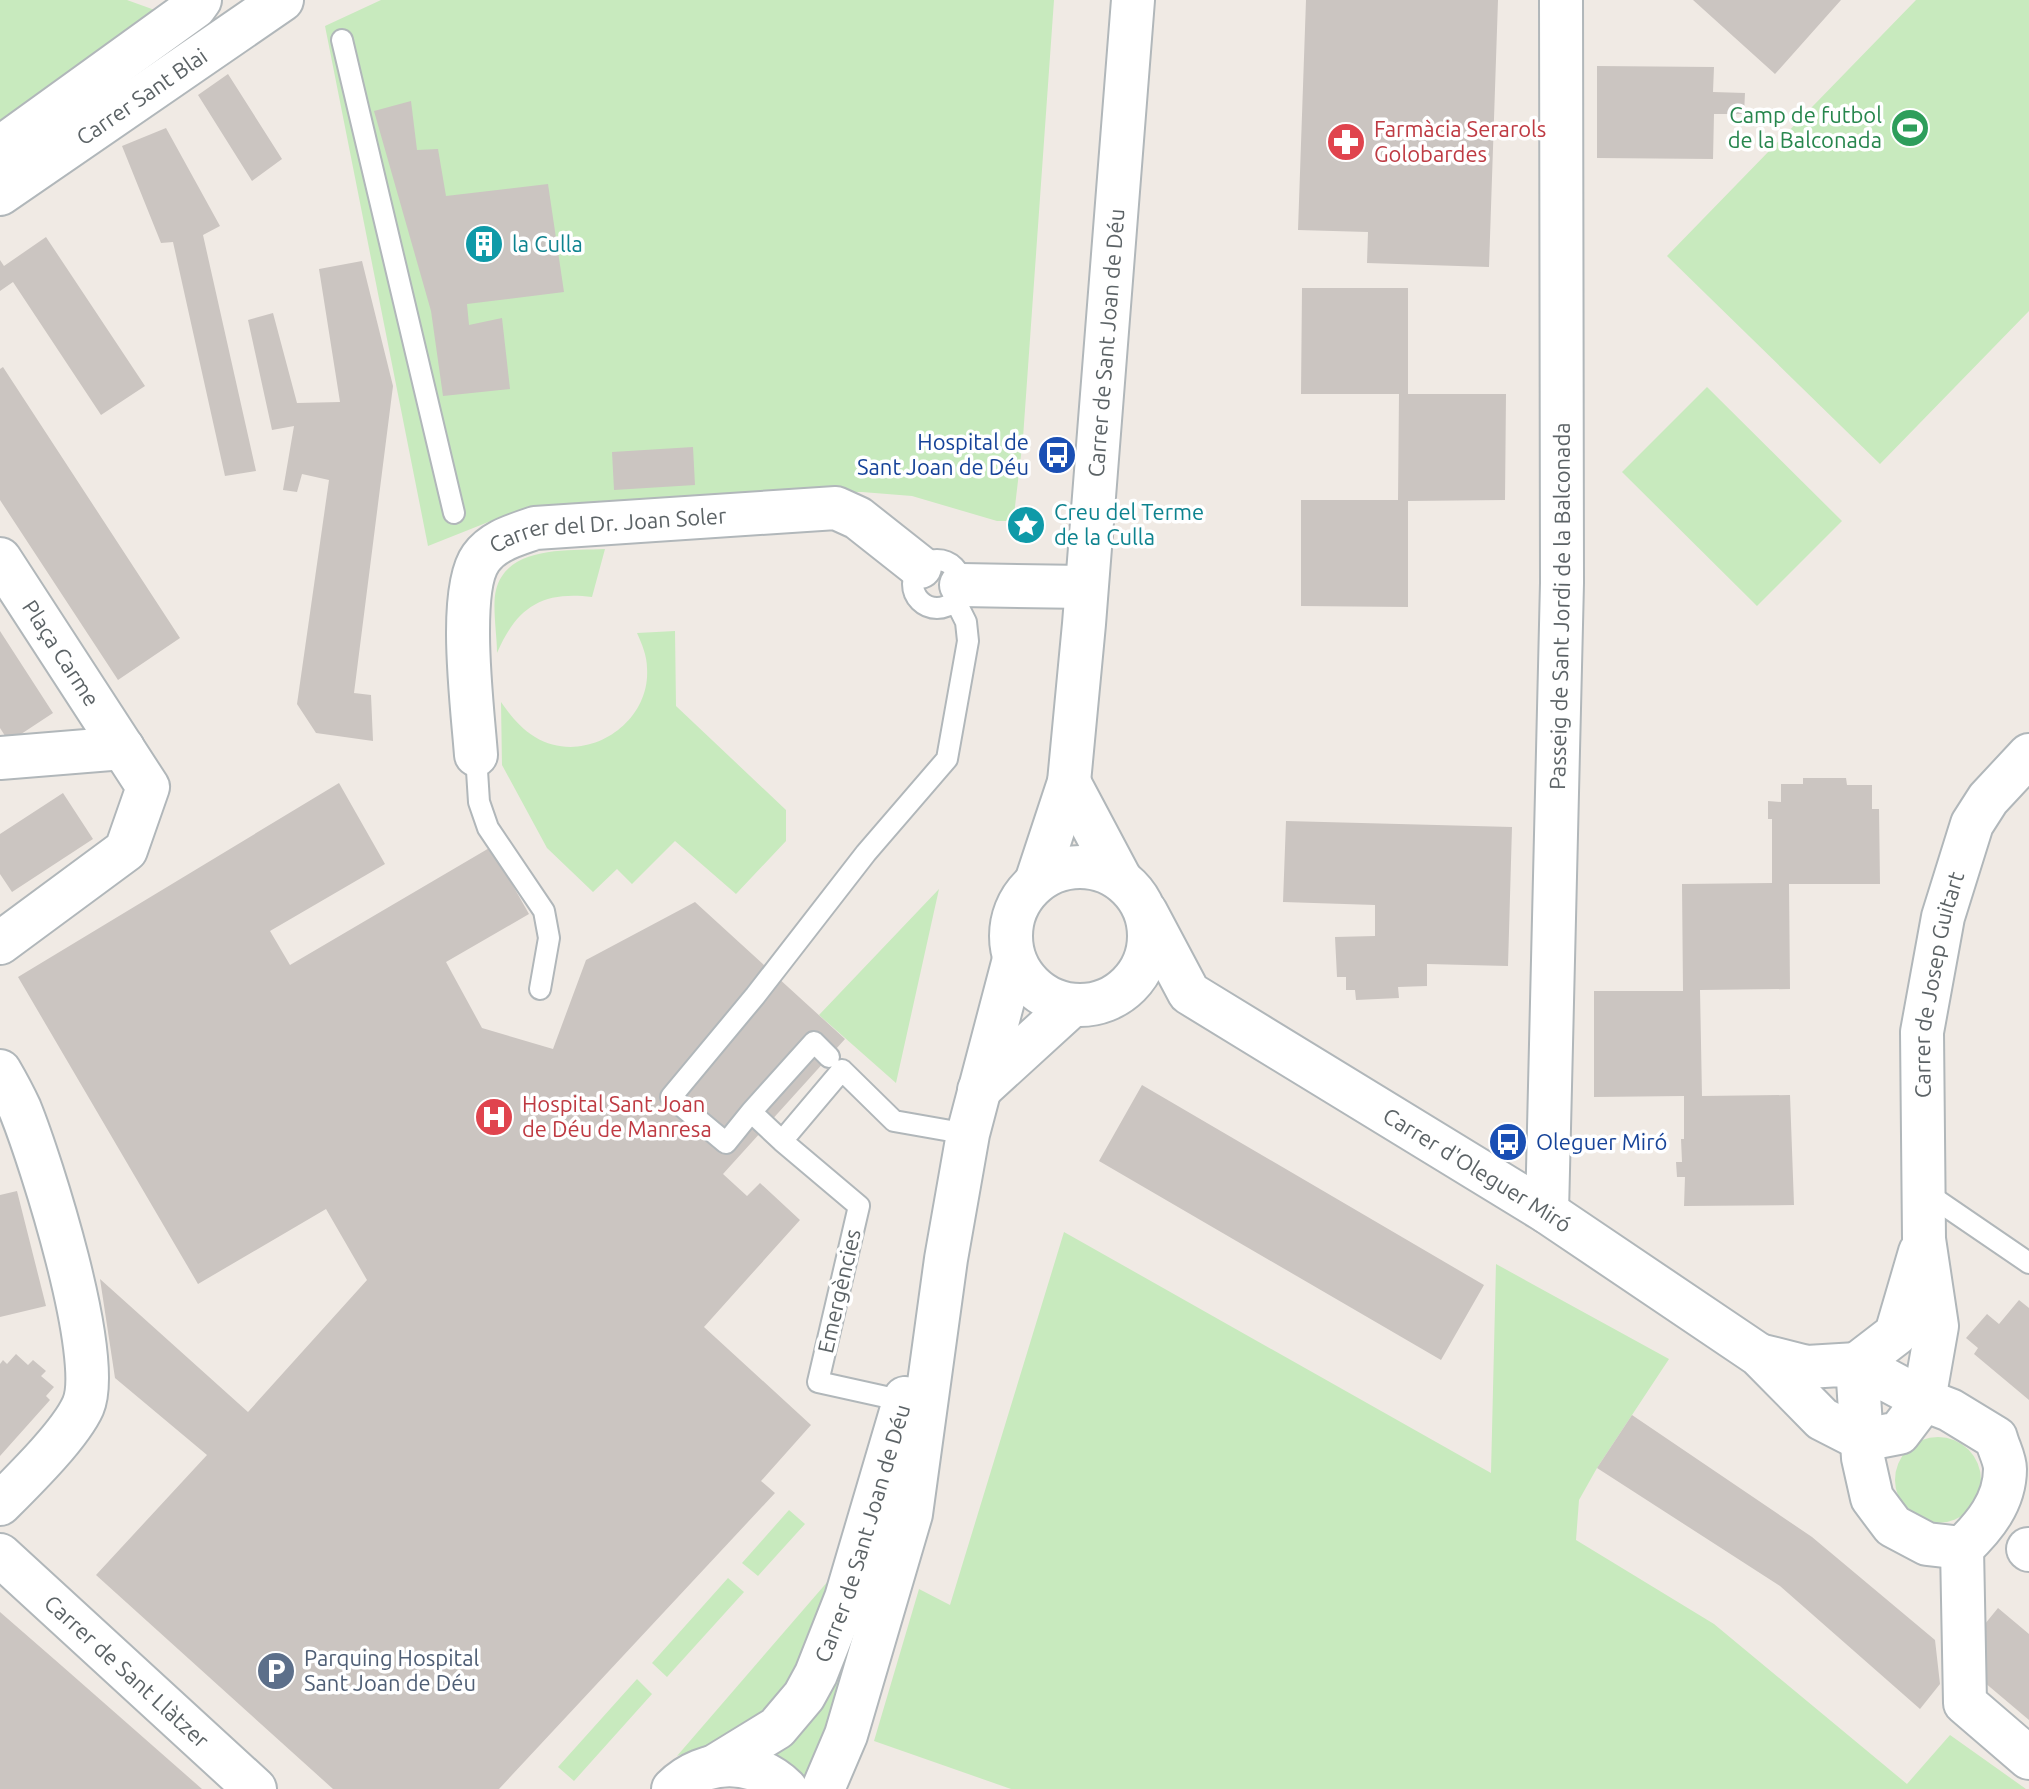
<svg xmlns="http://www.w3.org/2000/svg" width="2029" height="1789" viewBox="0 0 2029 1789" font-family="Ubuntu,sans-serif">
  <style>
    .green { fill: #c8eabe }
    .building { fill: #cbc5c1 }
    .lines { fill: none; stroke-linecap: round; stroke-linejoin: round }
    .lane-casing { stroke: #b1b7ba; stroke-width: 24 }
    .street-casing { stroke: #b1b7ba; stroke-width: 46 }
    .lane { stroke: #fff; stroke-width: 20 }
    .street { stroke: #fff; stroke-width: 42 }
    .labels { text-anchor: middle; stroke-width: 7; stroke-linejoin: round; paint-order: stroke }
    .street-label { font-size: 22px; fill: #5c6366; stroke: #fff }
    .leisure-label { font-size: 22px; fill: #27864d; stroke: #fff; text-anchor: end }
    .health-label { font-size: 22px; fill: #be3a42; stroke: #fff; text-anchor: start }
    .culture-label { font-size: 22px; fill: #0d838f; stroke: #fff; text-anchor: start }
    .transit-label { font-size: 22px; fill: #164399; stroke: #fff; text-anchor: end }
    .service-label { font-size: 22px; fill: #4e5e75; stroke: #fff; text-anchor: start }
  </style>
  <rect width="100%" height="100%" fill="#f0eae4"/>
  <path class="green" d="M 0,0 L 127,0 L 163,13 L 0,120 Z
    M 381,0 L 1054,0 L 1023,438 L 1014,515 L 1008,521 L 997,521 L 912,496 L 862,492 L 792,492 L 506,515 L 428,546 L 325,26 Z
    M 1916,0 L 2029,0 L 2029,311 L 1880,464 L 1667,256 Z
    M 1707,387 L 1842,521 L 1757,606 L 1622,472 Z
    M 605,549 L 592,597 C 542,591 517,607 497,653 C 497,635 492,606 496,590 C 507,545 569,551 605,549 Z
    M 675,631 L 676,706 L 786,810 L 786,841 L 736,894 L 675,841 L 632,884 L 617,869 L 593,892 L 547,848 L 502,765 L 501,702 C 511,716 520,728 535,737 C 584,767 651,725 647,668 C 647,656 642,644 637,633 Z
    M 939,889 L 896,1083 L 819,1015 Z
    M 1064,1232 L 1491,1473 L 1496,1264 L 1669,1359 L 1597,1468 L 1579,1500 L 1576,1540 L 1714,1624 L 1907,1784 L 1950,1735 L 2026,1789 L 1011,1789 L 874,1741 L 919,1589 L 950,1605 Z
    M1895 1480a43 43 0 1 1 86 0a43 43 0 1 1-86 0Z
    M 789,1510 L 805,1524 L 758,1576 L 742,1563 Z
    M 886,1562 L 806,1789 L 767,1760 Z
    M 728,1578 L 744,1592 L 667,1677 L 652,1663 Z
    M 829,1580 L 824,1616 L 777,1703 L 719,1742 L 677,1756 Z
    M 637,1679 L 652,1694 L 574,1781 L 558,1767 Z"/>
  <path class="building" d="M 1306,0 L 1498,0 L 1489,267 L 1367,263 L 1368,232 L 1298,230 Z
    M 1693,0 L 1841,0 L 1775,74 Z
    M 1597,66 L 1714,67 L 1713,92 L 1745,93 L 1744,114 L 1714,114 L 1713,159 L 1597,158 Z
    M 228,74 L 282,159 L 252,181 L 198,95 Z
    M 411,101 L 417,150 L 438,149 L 446,196 L 548,184 L 564,292 L 467,304 L 469,325 L 502,318 L 510,389 L 443,396 L 431,311 L 374,111 Z
    M 166,128 L 220,226 L 203,235 L 256,471 L 225,476 L 173,242 L 161,243 L 122,146 Z
    M 46,237 L 145,386 L 101,415 L 13,282 L 0,291 L 0,260 L 4,266 Z
    M 362,261 L 393,386 L 354,693 L 371,695 L 373,741 L 316,733 L 297,704 L 329,480 L 302,474 L 297,492 L 283,490 L 294,426 L 272,430 L 248,320 L 273,313 L 297,403 L 340,402 L 319,269 Z
    M 1302,288 L 1408,288 L 1408,394 L 1506,394 L 1505,500 L 1408,501 L 1408,607 L 1301,606 L 1301,500 L 1398,500 L 1399,394 L 1301,394 Z
    M 3,367 L 180,638 L 118,680 L 0,500 L 0,369 Z
    M 693,447 L 695,485 L 614,490 L 612,452 Z
    M 0,631 L 53,713 L 9,742 L 0,728 Z
    M 1803,778 L 1846,778 L 1847,785 L 1872,785 L 1872,809 L 1879,809 L 1880,884 L 1789,884 L 1790,989 L 1700,990 L 1702,1096 L 1790,1095 L 1794,1205 L 1684,1206 L 1685,1177 L 1677,1177 L 1676,1162 L 1682,1162 L 1681,1139 L 1684,1139 L 1684,1096 L 1594,1097 L 1594,991 L 1683,991 L 1682,884 L 1772,883 L 1772,819 L 1768,819 L 1768,801 L 1781,802 L 1781,784 L 1803,784 Z
    M 339,783 L 385,864 L 270,931 L 290,965 L 491,847 L 529,914 L 446,962 L 482,1028 L 553,1049 L 586,960 L 695,902 L 845,1039 L 723,1174 L 747,1196 L 760,1183 L 800,1220 L 704,1327 L 811,1425 L 761,1481 L 775,1493 L 499,1789 L 333,1789 L 96,1575 L 207,1455 L 115,1378 L 100,1279 L 248,1412 L 367,1280 L 326,1209 L 198,1284 L 18,977 Z
    M 63,793 L 93,839 L 12,892 L 0,874 L 0,834 Z
    M 1286,821 L 1512,827 L 1508,966 L 1427,964 L 1427,986 L 1398,987 L 1399,998 L 1356,1000 L 1355,990 L 1346,990 L 1346,977 L 1337,977 L 1335,937 L 1375,936 L 1375,905 L 1283,902 Z
    M 1142,1085 L 1484,1285 L 1441,1360 L 1099,1161 Z
    M 17,1191 L 46,1306 L 0,1317 L 0,1195 Z
    M 2019,1300 L 2029,1308 L 2029,1400 L 1974,1354 L 1978,1348 L 1966,1338 L 1987,1314 L 1999,1324 Z
    M 16,1354 L 28,1365 L 33,1360 L 46,1371 L 41,1376 L 54,1387 L 46,1396 L 50,1400 L 0,1456 L 0,1364 L 3,1360 L 7,1364 Z
    M 1632,1415 L 1812,1537 L 1935,1640 L 1940,1684 L 1920,1709 L 1780,1586 L 1597,1468 Z
    M 1998,1608 L 2029,1634 L 2029,1720 L 1984,1682 L 1980,1630 Z
    M 0,1612 L 62,1666 L 202,1789 L 0,1789 Z"/>
  <g class="lines">
    <g class="lane-casing">
      <path id="lane" d="M 342,40 L 454,513
        M913 584a24 24 0 1 1 48 0a24 24 0 1 1-48 0Z
        M 476,755 L 479,802 L 488,828 L 544,911 L 549,938 L 540,989
        M 751,1112 L 726,1143 L 671,1097 L 755,996 L 866,853 L 947,759 L 968,641 L 966,622 L 955,600
        M 782,1141 L 751,1112 L 814,1042 L 829,1057
        M 1925,1192 L 2029,1263
        M 906,1408 L 904,1401 L 818,1382 L 859,1206 L 782,1141 L 842,1070 L 894,1121 L 968,1134"/>
    </g>
    <g class="street-casing">
      <g id="street">
        <path d="M 0,148 L 195,7 L 200,0"/>
        <path id="s1" d="M 0,194 L 282,0"/>
        <path id="s2" d="M 0,559 L 148,787 L 126,850 L 0,943"/>
        <path d="M 961,585 L 1086,587"/>
        <path id="s3" d="M 476,755 C 473,712 457,591 481,558 C 494,540 516,535 535,528 L 836,508 L 858,518 L 920,567"/>
        <path d="M 0,758 L 123,748"/>
        <path d="M 1069,782 L 1121,880"/>
        <circle cx="1080" cy="936" r="69"/>
        <path id="s4" d="M 1036,882 L 1069,782 L 1084,624 L 1133,0"/>
        <path id="s5" d="M 1146,912 L 1189,993 L 1547,1212 L 1759,1355 L 1822,1419 L 1863,1440 L 1899,1433 L 1924,1400 L 1937,1326 L 1924,1239 L 1922,1032 L 1943,917 L 1972,824 L 1988,799 L 2029,755"/>
        <path d="M 0,1071 C 7,1083 14,1096 20,1109 C 41,1161 104,1358 83,1406 C 70,1435 24,1480 0,1504"/>
        <path d="M 979,1090 L 1071,1006"/>
        <path id="s6" d="M 1547,1212 L 1562,583 L 1561,0"/>
        <path d="M 1759,1355 L 1807,1367 L 1857,1364 L 1924,1400 L 1950,1410 L 1996,1438 C 1998,1447 2005,1459 2005,1469 C 2005,1502 1984,1527 1962,1548 L 1927,1544 L 1893,1526 L 1872,1498 L 1863,1458 L 1857,1364"/>
        <path d="M 1857,1364 L 1896,1334 L 1920,1252"/>
        <path d="M 1962,1548 L 1965,1703 L 2029,1758"/>
        <path d="M 2028,1549 L 2029,1550"/>
        <path id="s7" d="M 0,1555 L 255,1789"/>
        <path id="s8" d="M 715,1766 L 777,1728 L 804,1696 L 816,1674 L 846,1598 L 905,1398"/>
        <path d="M 673,1789 C 705,1757 755,1758 786,1789"/>
        <path d="M 823,1789 L 846,1735 L 911,1514 L 946,1259 L 968,1134 L 1014,959"/>
      </g>
    </g>
    <use href="#lane" class="lane"/>
    <use href="#street" class="street"/>
  </g>
  <defs>
    <g id="stadium-disc" transform="scale(2)"><circle r="9.5" fill="#2e9e5b" stroke="#fff"/><path d="M0-5a6.5 5 0 1 0 0 10a6.5 5 0 1 0 0-10ZM-3.5-1.8h7v3.6h-7Z" fill="#fff"/></g>
    <g id="pharmacy-disc" transform="scale(2)"><circle r="9.5" fill="#e0444e" stroke="#fff"/><path d="M-2-6h4v4h4v4h-4v4h-4v-4h-4v-4h4Z" fill="#fff"/></g>
    <g id="building-disc" transform="scale(2)"><circle r="9.5" fill="#0f9aa8" stroke="#fff"/><path d="M-4-6H4V6H1V3H-1V6H-4ZM-2.5-4.3h1.7v1.8h-1.7ZM.8-4.3h1.7v1.8H.8ZM-2.5-1h1.7V.8h-1.7ZM.8-1h1.7V.8H.8Z" fill="#fff"/></g>
    <g id="bus-disc" transform="scale(2)"><circle r="9.5" fill="#1a4fb4" stroke="#fff"/><path d="M-5-6H5V4H4V6H2V4H-2V6H-4V4H-5ZM-3.5-4V0h7V-4ZM-3.5 1.2v1.5H-2V1.2ZM2 1.2v1.5H3.5V1.2Z" fill="#fff"/></g>
    <g id="sight-disc" transform="scale(2)"><circle r="9.5" fill="#0f9aa8" stroke="#fff"/><path d="M0-6L1.8-2.2L6-1.7L2.9 1.2L3.7 5.4L0 3.3L-3.7 5.4L-2.9 1.2L-6-1.7L-1.8-2.2Z" fill="#fff"/></g>
    <g id="hospital-disc" transform="scale(2)"><circle r="9.5" fill="#e0444e" stroke="#fff"/><path d="M-5-5h3v3.5h4V-5h3V5h-3V1.5h-4V5h-3Z" fill="#fff"/></g>
    <g id="parking-disc" transform="scale(2)"><circle r="9.5" fill="#5c6f8a" stroke="#fff"/><path d="M-3.5-5.5H1a3.5 3.5 0 0 1 0 7H-1V5.5H-3.5ZM-1-3.4V-.6H.8a1.4 1.4 0 0 0 0-2.8Z" fill="#fff"/></g>
  </defs>
  <g fill-rule="evenodd">
    <use href="#stadium-disc" x="1910" y="128"/>
    <use href="#pharmacy-disc" x="1346" y="142"/>
    <use href="#building-disc" x="484" y="244"/>
    <use href="#bus-disc" x="1057" y="455"/>
    <use href="#sight-disc" x="1026" y="525"/>
    <use href="#hospital-disc" x="494" y="1117"/>
    <use href="#bus-disc" x="1508" y="1142"/>
    <use href="#parking-disc" x="276" y="1671"/>
  </g>
  <g class="labels">
    <g class="street-label">
      <text dy="8" stroke="none"><textPath href="#s1" startOffset="172">Carrer Sant Blai</textPath></text>
      <text dy="8" stroke="none"><textPath href="#s4" startOffset="546">Carrer de Sant Joan de Déu</textPath></text>
      <text dy="8" stroke="none"><textPath href="#s3" startOffset="334">Carrer del Dr. Joan Soler</textPath></text>
      <text dy="8" stroke="none"><textPath href="#s6" startOffset="606">Passeig de Sant Jordi de la Balconada</textPath></text>
      <text dy="8" stroke="none"><textPath href="#s2" startOffset="112">Plaça Carme</textPath></text>
      <text dy="8" stroke="none"><textPath href="#s5" startOffset="1400">Carrer de Josep Guitart</textPath></text>
      <text dy="8" stroke="none"><textPath href="#s5" startOffset="430">Carrer d'Oleguer Miró</textPath></text>
      <text transform="translate(839 1291) rotate(-77)" y="8">Emergències</text>
      <text dy="8" stroke="none"><textPath href="#s8" startOffset="288">Carrer de Sant Joan de Déu</textPath></text>
      <text dy="8" stroke="none"><textPath href="#s7" startOffset="172">Carrer de Sant Llàtzer</textPath></text>
    </g>
    <g class="leisure-label">
      <text x="1882" y="123">Camp de futbol<tspan x="1882" dy="25">de la Balconada</tspan></text>
    </g>
    <g class="health-label">
      <text x="1374" y="137">Farmàcia Serarols<tspan x="1374" dy="25">Golobardes</tspan></text>
      <text x="522" y="1112">Hospital Sant Joan<tspan x="522" dy="25">de Déu de Manresa</tspan></text>
    </g>
    <g class="culture-label">
      <text x="512" y="252">la Culla</text>
      <text x="1054" y="520">Creu del Terme<tspan x="1054" dy="25">de la Culla</tspan></text>
    </g>
    <g class="transit-label">
      <text x="1029" y="450">Hospital de<tspan x="1029" dy="25">Sant Joan de Déu</tspan></text>
      <text x="1536" y="1150" text-anchor="start">Oleguer Miró</text>
    </g>
    <g class="service-label">
      <text x="304" y="1666">Parquing Hospital<tspan x="304" dy="25">Sant Joan de Déu</tspan></text>
    </g>
  </g>
</svg>
